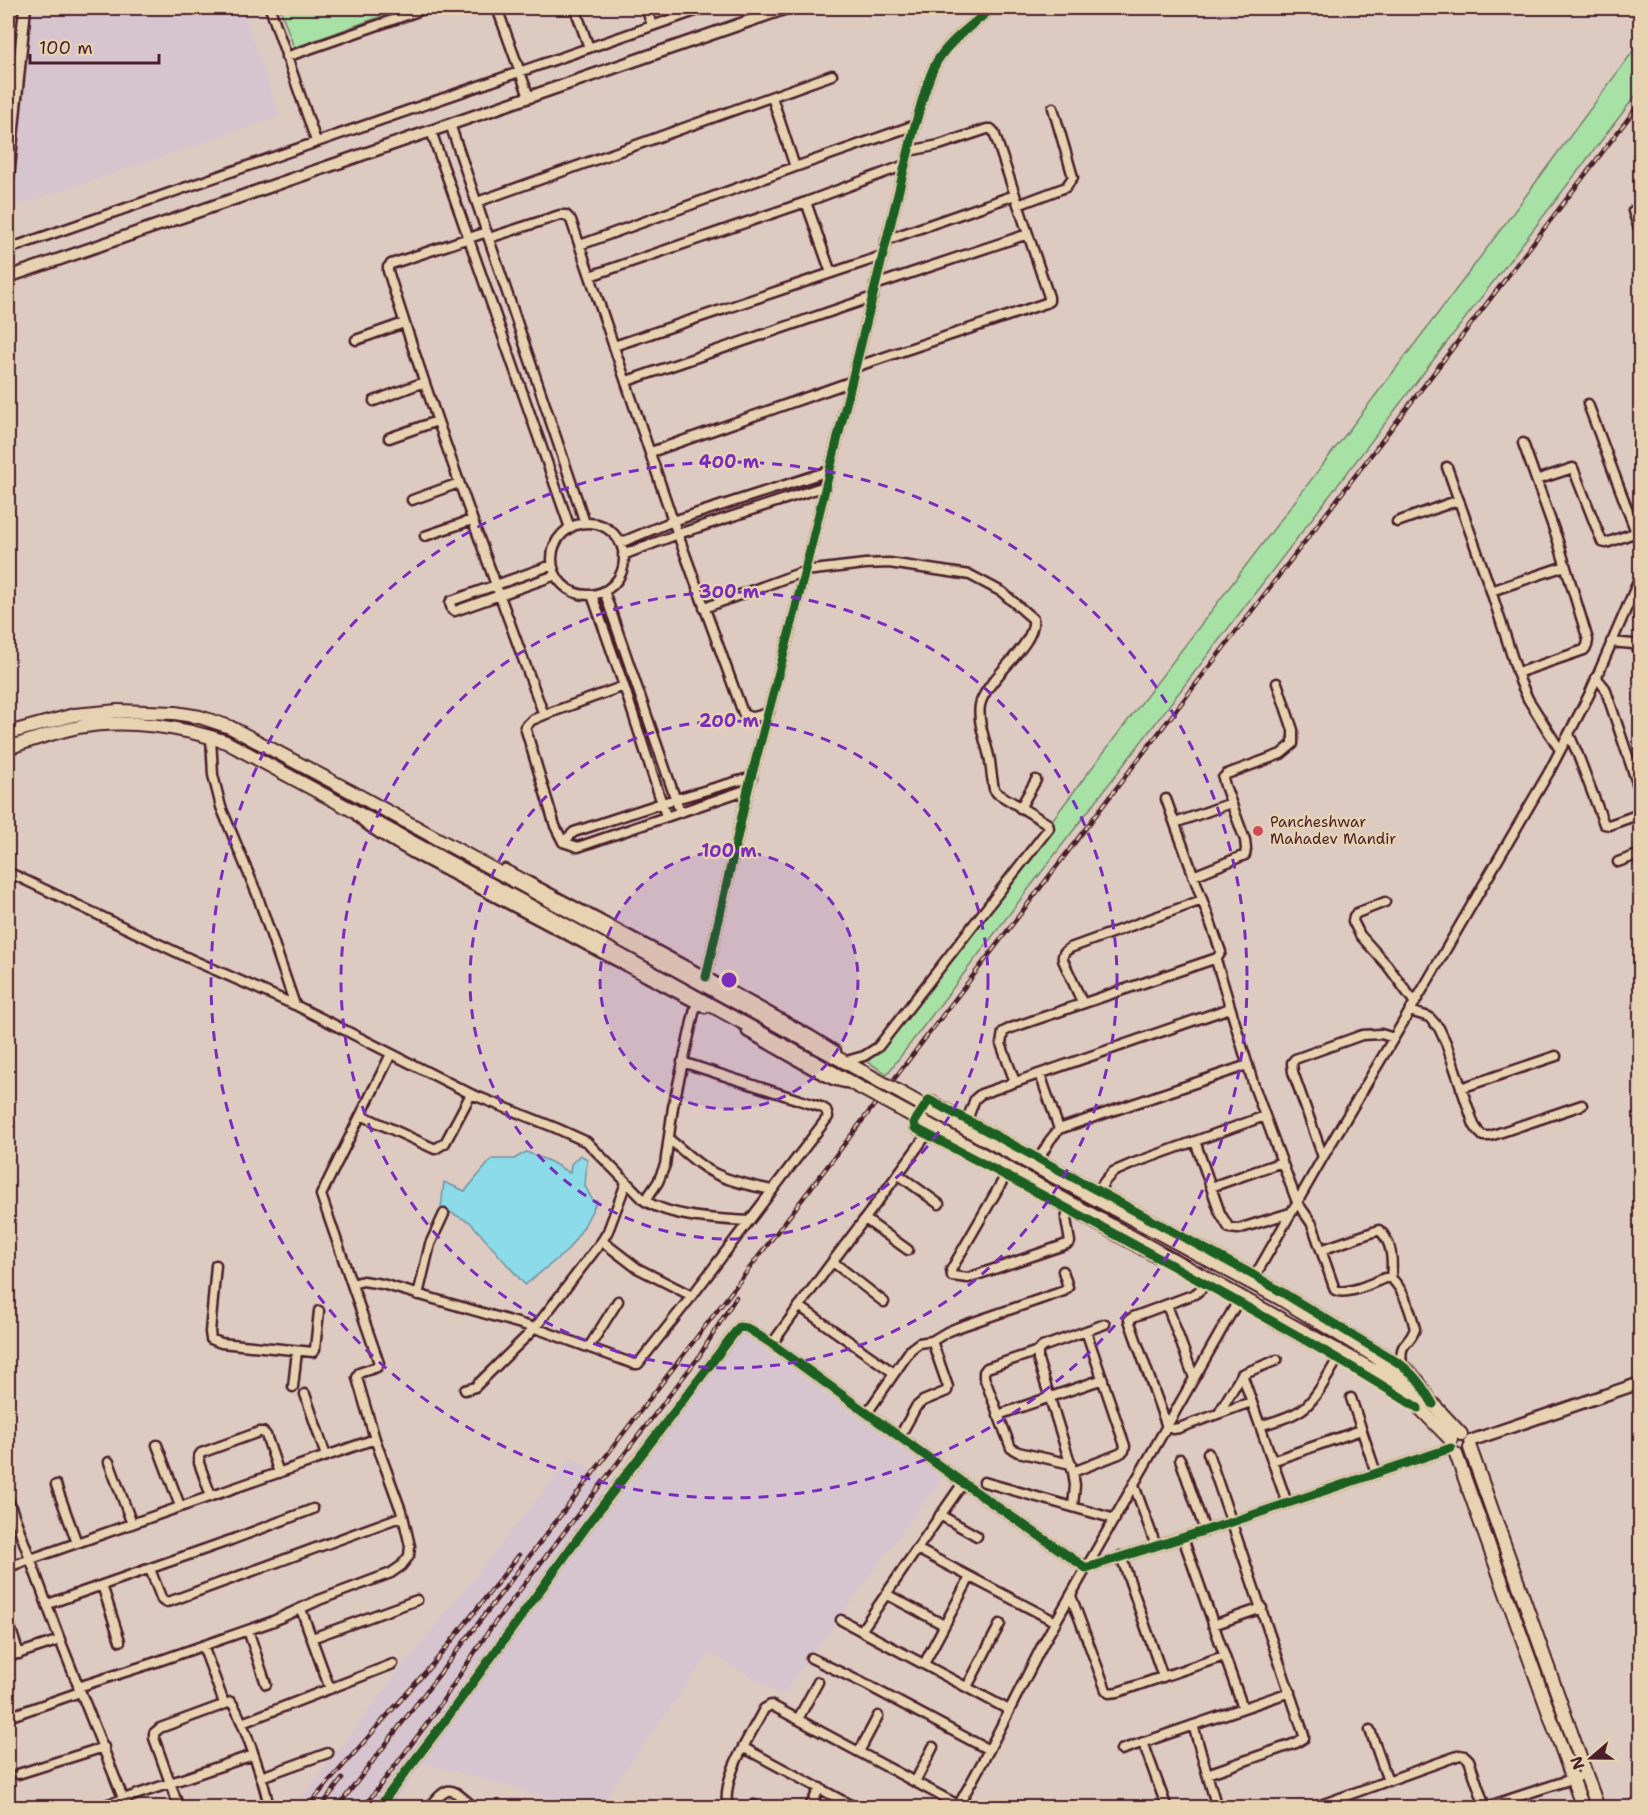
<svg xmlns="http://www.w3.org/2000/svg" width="1648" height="1815" viewBox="0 0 1648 1815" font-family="'Shantell Sans',sans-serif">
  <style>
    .built { fill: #d6c5ce }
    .green { fill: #a7e1a6; stroke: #788068; stroke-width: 1.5 }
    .water { fill: #8cdbe9; stroke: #72909d; stroke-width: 1.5 }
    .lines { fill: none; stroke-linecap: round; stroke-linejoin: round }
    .minor-casing { stroke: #4a1f2b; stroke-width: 13 }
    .tertiary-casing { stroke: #4a1f2b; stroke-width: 15 }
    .secondary-casing { stroke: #4a1f2b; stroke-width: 16 }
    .minor { stroke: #e7d3b1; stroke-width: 8 }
    .tertiary { stroke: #e7d3b1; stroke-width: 10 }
    .secondary { stroke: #e7d3b1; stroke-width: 12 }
    .rail-casing { stroke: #4a1f2b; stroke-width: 4.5 }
    .rail { stroke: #e7d3b1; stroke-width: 2; stroke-dasharray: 7; stroke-linecap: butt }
    .secondary-bridge-casing { stroke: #4a1f2b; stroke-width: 16; stroke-linecap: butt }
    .secondary-bridge { stroke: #e7d3b1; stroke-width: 12 }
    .cycleway-casing { stroke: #e7d3b1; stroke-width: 13 }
    .cycleway { stroke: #1b5e20; stroke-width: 9 }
    .ring { fill: none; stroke: #7b2cbf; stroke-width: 3; stroke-dasharray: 10 8 }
    .poi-dot { fill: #d1495b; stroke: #e7d3b1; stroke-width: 2 }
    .labels { text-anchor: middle; stroke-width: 4.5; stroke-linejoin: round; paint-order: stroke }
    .poi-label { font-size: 15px; fill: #4a1f2b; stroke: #e7d3b1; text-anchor: start }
    .centre { fill: #7b2cbf; stroke: #e7d3b1; stroke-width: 3 }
    .ring-label { font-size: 18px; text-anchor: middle; font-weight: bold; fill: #7b2cbf; stroke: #e7d3b1; stroke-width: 4.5; stroke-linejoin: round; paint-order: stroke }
  </style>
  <rect width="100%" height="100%" fill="#ddcbc2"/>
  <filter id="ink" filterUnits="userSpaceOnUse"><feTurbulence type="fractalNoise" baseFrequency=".0167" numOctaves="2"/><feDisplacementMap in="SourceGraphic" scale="12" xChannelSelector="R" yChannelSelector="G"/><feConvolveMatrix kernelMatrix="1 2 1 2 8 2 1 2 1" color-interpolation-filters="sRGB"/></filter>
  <g filter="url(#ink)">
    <path class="built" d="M 8,8 L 242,8 L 280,117 L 8,209 Z
      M 740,1332 L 942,1478 L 782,1695 L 710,1653 L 599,1807 L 583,1807 L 423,1763 L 391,1807 L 293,1808 L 410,1657 L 571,1457 L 626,1489 Z"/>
    <path class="green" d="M 280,8 L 404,8 L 294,48 Z
      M 1640,42 L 1640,90 L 887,1074 L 868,1062 L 1464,279 Z"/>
    <path class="water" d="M 526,1152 L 549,1161 L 570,1173 L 571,1164 L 580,1155 L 587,1159 L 585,1186 L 593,1201 L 597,1201 L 583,1228 L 567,1251 L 525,1285 L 470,1222 L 441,1208 L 444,1182 L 465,1191 L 492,1159 L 514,1159 Z"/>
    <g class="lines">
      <g class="minor-casing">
        <path id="minor" d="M 270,8 L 316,141
          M 497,8 L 529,97
          M 575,8 L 589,48
          M 646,8 L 652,25
          M 286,57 L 427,8
          M 772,97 L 795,167
          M 450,124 L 585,523
          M 431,131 L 570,528
          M 477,202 L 832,75
          M 806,202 L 831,273
          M 1018,205 L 1066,187 L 1073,177 L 1053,108
          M 1633,211 L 1640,232
          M 487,232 L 391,264 L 388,267 L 388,271 C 435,420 489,568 544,715
          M 489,238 L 560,215 L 566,215 L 571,220 L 673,521 L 743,713 C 751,721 760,715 769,712
          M 886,240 L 1015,195
          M 580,245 L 795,167 L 915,125
          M 8,249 L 704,8
          M 590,276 L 806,202 L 905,165
          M 875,285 L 1028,234
          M 356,340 L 404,323
          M 614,346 L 882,256
          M 855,367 L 1046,303 L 1049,301 L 1049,297 L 994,132 L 991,129 L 987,129 L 939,145 L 909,151
          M 627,381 L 873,297
          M 374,401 L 424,382
          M 1588,404 L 1640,543
          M 389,438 L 437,421
          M 651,452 L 850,382
          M 1447,467 L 1491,591 L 1520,681 L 1528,699 L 1560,750
          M 1536,480 L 1573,468 L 1602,542 L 1606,543 L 1637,532
          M 412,500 L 459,483
          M 1397,522 L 1459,500
          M552 559a36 36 0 1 1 72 0a36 36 0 1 1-72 0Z
          M 425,536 L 472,520
          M 620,543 L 673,521 L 829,471
          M 623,555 L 678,534 L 825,486
          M 552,565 L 451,601 L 450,603 L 452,610 L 455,611 L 556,575
          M 604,591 L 680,812
          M 1491,591 L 1565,566
          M 592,595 L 624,686 L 666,816
          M 704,608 L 805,571 L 865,564 L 889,563 L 970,575 L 1002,592 L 1033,619 C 1037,645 986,678 980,705 C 977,723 987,744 990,761 C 991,770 992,779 994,789 L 997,793 L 1048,824 L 1049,828 L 878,1047 L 864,1056 L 850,1060
          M 1611,642 L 1633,644 L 1640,650
          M 1517,673 L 1584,650 L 1587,646 L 1588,640 L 1557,538 L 1523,443
          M 1596,677 L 1605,688 L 1640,792
          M 624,686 L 544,715 L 532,720 L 525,727 L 555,826 L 563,842 L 578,847 L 748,789
          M 1569,734 L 1578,755 L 1604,824 L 1609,825 L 1640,814
          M 211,737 L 213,775 L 221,807 L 257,894 L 295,1005
          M 1166,799 L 1221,952 L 1216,960 L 1254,1086 L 1282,1162 L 1297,1202 L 1312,1224 L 1335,1290 C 1347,1296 1372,1283 1385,1278 L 1391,1278 C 1403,1289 1411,1312 1415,1329 C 1408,1348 1399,1339 1402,1365
          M 1020,808 L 1036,780
          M 355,814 C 371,831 392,841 412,853 L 705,1008
          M 1175,823 L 1231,803
          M 563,842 L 574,832 L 662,803 L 752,777
          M 1618,862 L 1640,854
          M 505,869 L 703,975 L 810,1035 L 836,1051
          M 8,872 L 197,962 L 295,1005 L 471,1094 L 556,1128 L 587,1142 L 645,1201 C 675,1218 714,1219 748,1221
          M 1193,876 L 1245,855 L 1246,849 L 1245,840 L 1225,786 L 1223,778 L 1227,774 L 1281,754 L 1293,744 L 1293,730 L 1277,683
          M 1385,902 L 1357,913 L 1354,916 L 1353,921 L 1360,935 L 1387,965 L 1415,1003
          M 706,977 L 748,789 L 793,619 L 915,125 C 921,106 925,86 934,67 C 945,43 973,25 992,8
          M 1082,1002 L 1063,960 C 1062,954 1064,952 1070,948 L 1202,900
          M 1410,1011 L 1429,1017 L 1439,1028 L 1446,1043 L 1474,1125 L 1478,1131 L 1483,1136 L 1490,1136 L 1582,1105
          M 747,1032 L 817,1072 L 833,1080 L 845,1083
          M 1040,1074 L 1059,1129
          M 1015,1082 L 1001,1044 L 1003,1032 L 1011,1028 L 1217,958
          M 1461,1088 L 1556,1056
          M 361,1115 L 435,1149 L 445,1143 L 471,1094
          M 967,1120 L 975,1099 L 981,1094 L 1230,1008
          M 669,1139 C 685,1152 700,1167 718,1175 C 735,1183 754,1186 772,1190
          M 1195,1141 L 1220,1213 L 1229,1228 L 1238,1229 L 1290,1213
          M 1323,1157 L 1293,1072 L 1292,1063 L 1295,1059 L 1362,1035 L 1381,1034 L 1394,1038
          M 1039,1159 L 1050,1140 L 1059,1129 L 1248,1065
          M 899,1175 L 939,1204
          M 1006,1175 L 951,1270 L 952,1276 L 968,1278 L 1067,1244 L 1070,1242 L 1066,1219 L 1069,1209
          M 1211,1187 L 1282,1162
          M 1099,1191 L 1104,1182 L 1113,1172 L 1134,1163 L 1265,1116
          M 645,1201 L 658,1182 L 665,1165 L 673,1107 L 696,1004
          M 865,1219 L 908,1250
          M 602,1241 L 637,1268 L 692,1296
          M 1321,1250 L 1379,1230 C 1392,1241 1393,1262 1391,1278
          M 1155,1257 L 1006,1175 L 915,1128 L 914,1123 L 927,1102 L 932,1101 L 1255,1276 L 1407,1368 L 1419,1380 L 1429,1397
          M 833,1262 L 884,1302
          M 216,1265 L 210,1332 L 211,1339 L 221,1343 L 313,1352 L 315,1349 L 319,1311
          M 1255,1276 L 1323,1157 L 1427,982 L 1549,772 L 1589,695 L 1640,577
          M 352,1284 L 363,1281 L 382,1284 L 535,1328 L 634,1364 L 638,1364 L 692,1296 L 828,1117 L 826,1110 L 821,1107 L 682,1062
          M 1206,1285 L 1195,1294 L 1133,1317 L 1129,1320 L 1167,1427 L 1173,1429 L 1179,1428 L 1251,1402
          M 418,1295 L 430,1244 L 444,1214
          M 1167,1305 L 1194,1378
          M 799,1306 L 894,1373
          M 1272,1321 L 1374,1379 L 1408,1401
          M 772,1344 C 822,1273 877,1205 927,1134
          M 589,1347 L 618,1301
          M 1038,1351 L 987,1368 L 984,1372 L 984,1377 L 1011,1448 L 1018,1452 L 1071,1464
          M 1242,1374 L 1287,1503
          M 293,1387 L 297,1351
          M 465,1390 L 475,1387 L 535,1328 L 602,1241 L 608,1231 L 626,1183
          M 305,1394 L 326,1456
          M 1351,1398 L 1376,1473
          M 867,1413 L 911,1349 L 919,1343 L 932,1341
          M 1219,1413 L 1242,1374 L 1277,1360
          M 998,1415 L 1103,1379
          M 1260,1426 C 1274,1421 1293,1417 1305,1407 C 1319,1395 1328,1374 1338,1359
          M 900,1436 L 916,1407 L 923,1401 L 947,1391 L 948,1387 L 932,1341 L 947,1332 L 959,1327 L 1064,1291 L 1068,1287 L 1063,1271
          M 157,1445 L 180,1506
          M 1180,1459 L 1205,1531
          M 1272,1461 L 1361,1430
          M 109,1462 L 132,1524
          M 1073,1472 L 1119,1454 L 1124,1451 L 1125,1446 L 1086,1331
          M 984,1482 L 1115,1519
          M 56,1485 L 77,1543
          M 1134,1485 L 1156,1546
          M 211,1496 L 199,1463 L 199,1456 L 201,1453 L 259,1432 L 263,1432 L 266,1435 L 279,1473
          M 8,1499 L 60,1640 L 127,1808
          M 1073,1507 L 1075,1485 L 1073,1472 L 1038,1360 L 1038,1351 L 1042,1347 L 1105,1324
          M 940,1515 L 977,1536
          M 1183,1538 L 1243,1708
          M 917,1549 L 1056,1622
          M 1121,1556 L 1163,1677
          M 8,1567 L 375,1439
          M 150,1569 L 162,1600 L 165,1602 L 171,1601 L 403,1516
          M 102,1585 L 120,1641
          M 886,1594 L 944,1625
          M 1071,1596 L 1106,1690 L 1109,1693 L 1118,1692 L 1224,1656
          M 48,1604 L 231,1540 L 313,1509
          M 301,1609 L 330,1689
          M 841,1620 L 1009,1710
          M 8,1621 L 19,1654
          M 1213,1625 L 1262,1608
          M 248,1630 L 266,1684
          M 861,1631 L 917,1549 L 963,1483
          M 312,1638 L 417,1600
          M 203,1646 L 224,1703
          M 8,1657 L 60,1640
          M 811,1658 L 867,1685 L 989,1750
          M 924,1664 L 970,1577
          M 78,1687 L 153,1663 L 271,1622 L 319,1600 L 391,1573 L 401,1566 L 409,1556 L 410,1546 L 403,1516 L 375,1439 L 357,1378 L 359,1373 L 377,1367 L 379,1363 L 321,1195 L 391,1054
          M 967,1687 L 1000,1624
          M 8,1717 L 80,1692
          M 798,1719 L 818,1682
          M 242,1723 L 393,1664
          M 1193,1725 L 1217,1808
          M 1370,1730 L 1388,1781
          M 1143,1742 L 1167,1808
          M 744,1748 L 856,1808
          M 1121,1750 L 1290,1692
          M 859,1752 L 878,1716
          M 18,1774 L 104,1747
          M 1207,1774 L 1296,1743 L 1304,1738 L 1304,1735 L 1208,1453
          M 261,1777 L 328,1753
          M 915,1782 L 933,1747
          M 97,1808 L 253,1755
          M 179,1808 L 154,1738 L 154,1733 L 160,1728 L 231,1702 C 240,1711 270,1797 268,1808
          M 378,1808 L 444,1722 L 589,1523 L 739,1327 L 747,1328 L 772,1344 L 963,1483 L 1086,1568 L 1232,1522 L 1451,1448
          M 429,1808 C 451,1781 451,1789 475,1808
          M 728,1808 C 720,1778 751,1735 764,1709 L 771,1705 L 958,1805
          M 745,1808 L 754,1805 L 758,1808
          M 809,1808 L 820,1788
          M 957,1808 L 989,1750 L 1043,1644 L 1238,1301
          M 1312,1808 L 1460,1755 L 1465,1756 L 1469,1760 L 1485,1807
          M 1483,1808 L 1578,1777"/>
      </g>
      <g class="tertiary-casing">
        <path id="tertiary" d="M 8,178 L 25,8
          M 8,277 L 787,8
          M 1470,1441 L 1640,1383"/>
      </g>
      <g class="secondary-casing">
        <path id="secondary" d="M 8,733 L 74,715 L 118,711 L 175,713 L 200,717 L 230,727 L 352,792 L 865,1073
          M 8,748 C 31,740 55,732 79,727 C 126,718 182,727 226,742 L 573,929 L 857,1086
          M 933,1111 L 1281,1299 L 1373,1355 L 1398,1374 L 1433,1404 L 1461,1434
          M 922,1121 L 1380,1374 L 1403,1391 L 1451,1440
          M 1470,1448 L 1598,1808
          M 1456,1454 L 1583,1808"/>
      </g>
      <use href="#minor" class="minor"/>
      <use href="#tertiary" class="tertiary"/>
      <use href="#secondary" class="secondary"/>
      <g class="rail-casing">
        <path id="rail" d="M 306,1808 L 443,1652 L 519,1555
          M 320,1808 L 342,1779
          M 337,1808 L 1640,103
          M 363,1808 L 432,1717 L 490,1629 L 698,1358 L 736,1297"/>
      </g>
      <use href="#rail" class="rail"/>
      <g class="secondary-bridge-casing">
        <path id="secondary-bridge" d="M 865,1073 L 933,1111
          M 857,1086 L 922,1121"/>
      </g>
      <use href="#secondary-bridge" class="secondary-bridge"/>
      <g class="cycleway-casing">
        <path id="cycleway" d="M 706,977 L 748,789 L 793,619 L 915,125 C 921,106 925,86 934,67 C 945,43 973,25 992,8
          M 1418,1408 C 1338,1357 1256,1312 1173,1266 C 1087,1219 1002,1173 915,1128 L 914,1123 L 929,1100 L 967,1120 L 1255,1276 L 1397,1362 C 1414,1373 1423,1387 1433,1404
          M 378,1808 L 444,1722 L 589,1523 L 739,1327 L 747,1328 L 772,1344 L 963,1483 L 1086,1568 L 1232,1522 L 1451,1448"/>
      </g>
      <use href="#cycleway" class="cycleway"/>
    </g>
  </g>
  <circle cx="729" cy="980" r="129" fill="#7b2cbf" fill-opacity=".12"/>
  <g class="ring">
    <circle cx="729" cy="980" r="129"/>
    <circle cx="729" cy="980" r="259"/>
    <circle cx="729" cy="980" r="388"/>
    <circle cx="729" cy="980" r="518"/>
  </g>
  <circle class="poi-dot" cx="1258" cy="831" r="6"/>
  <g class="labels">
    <g class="poi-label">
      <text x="1270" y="827">Pancheshwar<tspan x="1270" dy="17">Mahadev Mandir</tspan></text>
    </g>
  </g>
  <circle cx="729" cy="980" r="9" class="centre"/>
  <g class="ring-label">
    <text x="729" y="468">400 m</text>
    <text x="729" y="598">300 m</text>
    <text x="729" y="727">200 m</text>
    <text x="729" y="857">100 m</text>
  </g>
  <rect width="1648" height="1815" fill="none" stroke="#e7d3b1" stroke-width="30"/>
  <rect x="15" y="15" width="1618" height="1785" fill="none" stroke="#4a1f2b" stroke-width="2" filter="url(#ink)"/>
  <g transform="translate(1591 1758) rotate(250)" stroke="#e7d3b1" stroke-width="4.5" paint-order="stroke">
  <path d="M0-4.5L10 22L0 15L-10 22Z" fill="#4a1f2b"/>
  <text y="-9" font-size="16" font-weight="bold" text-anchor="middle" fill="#4a1f2b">N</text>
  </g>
  <path d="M30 54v9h129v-9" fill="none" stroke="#4a1f2b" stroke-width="3"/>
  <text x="39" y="54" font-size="18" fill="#4a1f2b" stroke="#e7d3b1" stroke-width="4.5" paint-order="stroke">100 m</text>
</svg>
